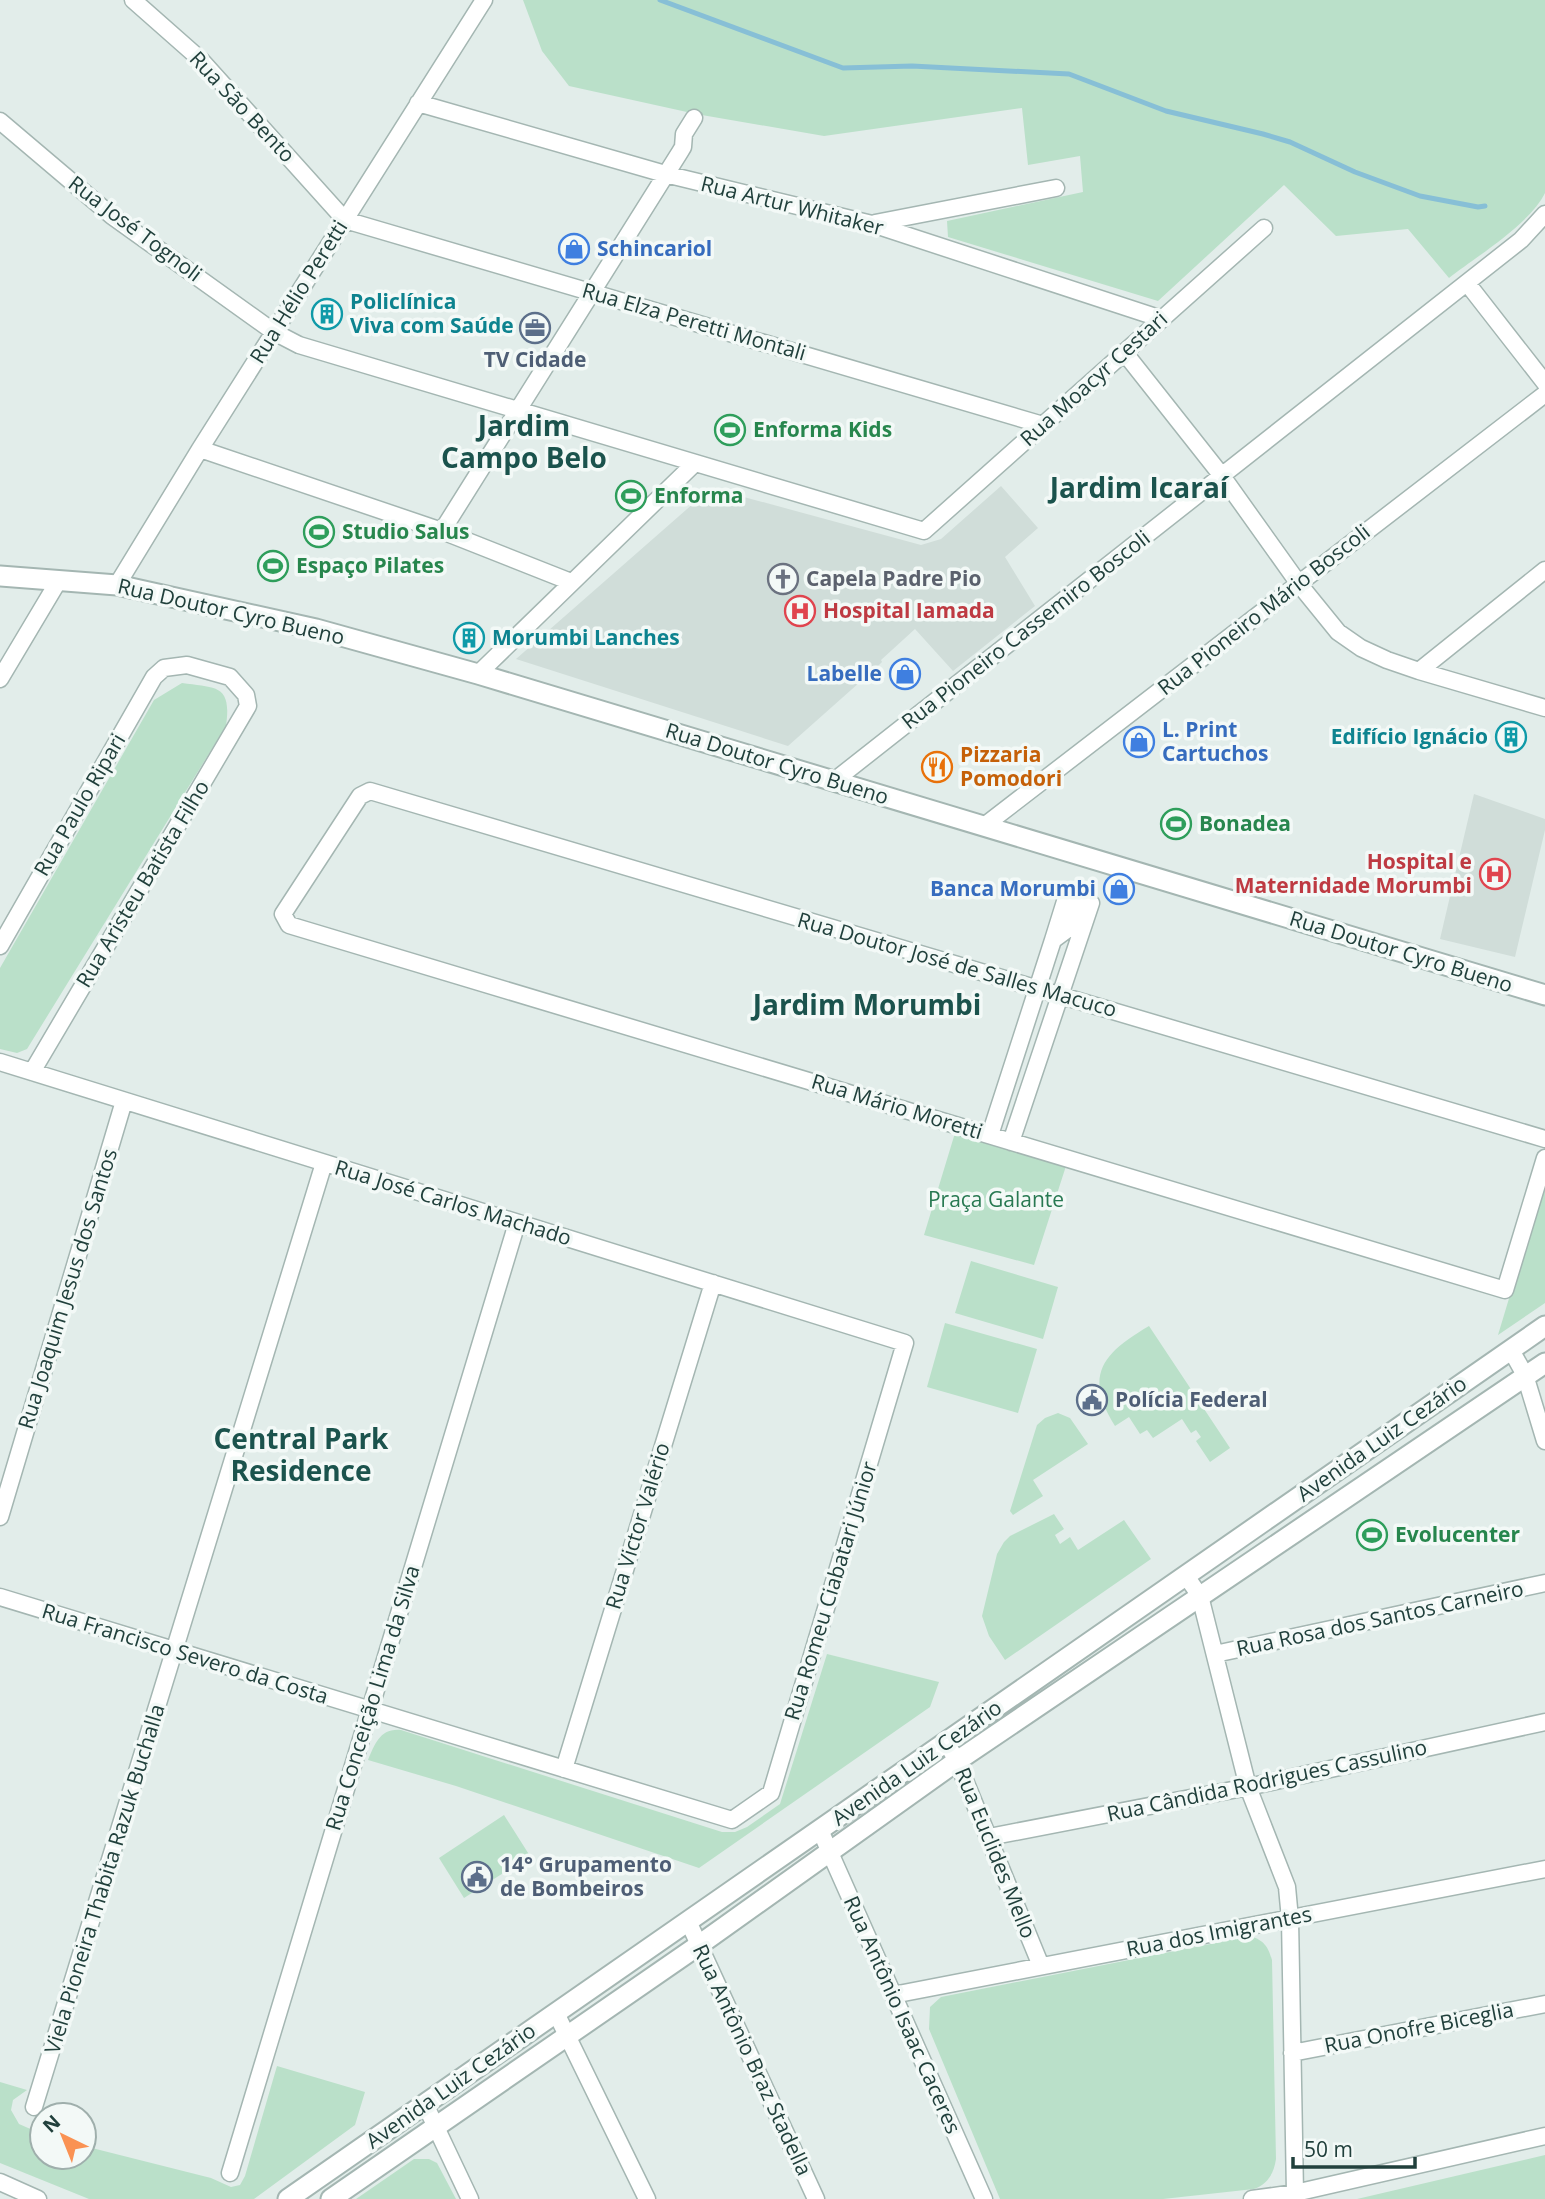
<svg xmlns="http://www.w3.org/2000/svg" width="1545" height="2199" viewBox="0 0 1545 2199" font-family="'Open Sans',sans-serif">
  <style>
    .built { fill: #d0ddd9 }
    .green { fill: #bae0c9 }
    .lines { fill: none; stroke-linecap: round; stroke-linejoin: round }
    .stream { stroke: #87bfd6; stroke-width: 5 }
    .minor-casing { stroke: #a4b6b2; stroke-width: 19 }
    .tertiary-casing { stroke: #a4b6b2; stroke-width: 23 }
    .minor { stroke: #fff; stroke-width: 16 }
    .tertiary { stroke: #fff; stroke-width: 19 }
    .labels { text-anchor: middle; stroke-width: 7; stroke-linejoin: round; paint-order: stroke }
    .street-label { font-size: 21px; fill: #21403c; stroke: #f3f9f7 }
    .shop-label { font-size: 21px; font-weight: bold; fill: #366cbe; stroke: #f3f9f7; text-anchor: start }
    .culture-label { font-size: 21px; font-weight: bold; fill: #0d838f; stroke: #f3f9f7; text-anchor: start }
    .service-label { font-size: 21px; font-weight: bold; fill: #4e5e75; stroke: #f3f9f7; text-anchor: start }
    .leisure-label { font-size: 21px; font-weight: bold; fill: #27864d; stroke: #f3f9f7; text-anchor: start }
    .worship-label { font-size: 21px; font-weight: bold; fill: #5b616d; stroke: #f3f9f7; text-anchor: start }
    .health-label { font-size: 21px; font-weight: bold; fill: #be3a42; stroke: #f3f9f7; text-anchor: start }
    .food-label { font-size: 21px; font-weight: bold; fill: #c56008; stroke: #f3f9f7; text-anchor: start }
    .park-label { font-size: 21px; fill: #287952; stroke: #f3f9f7 }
    .district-label { font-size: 28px; font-weight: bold; fill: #1b534d; stroke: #f3f9f7 }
  </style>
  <rect width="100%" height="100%" fill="#e2edea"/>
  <path class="built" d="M 1001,486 L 1038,528 L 1005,557 L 1035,606 L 953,671 L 915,629 L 881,660 L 882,662 L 878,666 L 788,746 L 516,659 L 711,488 L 921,545 L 941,539 Z
    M 1474,794 L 1545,819 L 1545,830 L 1515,957 L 1440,939 Z"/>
  <path class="green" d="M 523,0 L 1545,0 L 1545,193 C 1530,224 1477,256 1449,278 L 1408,229 L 1336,236 L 1284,185 L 1158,301 L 948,237 L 947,221 L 1083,192 L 1080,156 L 1028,165 L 1022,108 L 824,136 L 696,114 L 569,86 L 542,51 Z
    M 182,683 C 216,688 232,684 226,726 L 27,1049 L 17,1053 L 0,1049 L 0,968 L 154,700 Z
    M 955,1133 L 1066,1166 L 1034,1265 L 924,1235 Z
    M 1545,1179 L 1545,1303 L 1498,1335 Z
    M 971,1261 L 1058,1287 L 1043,1339 L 955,1313 Z
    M 945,1323 L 1037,1349 L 1018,1413 L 927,1387 Z
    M 1149,1326 L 1230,1448 L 1210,1462 L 1196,1441 L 1201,1437 L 1196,1430 L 1191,1433 L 1182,1419 L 1153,1438 L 1147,1430 L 1140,1434 L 1129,1417 L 1115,1426 C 1083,1375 1103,1353 1149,1326 Z
    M 1058,1413 L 1070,1418 L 1088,1444 L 1033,1480 L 1043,1496 L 1013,1515 L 1010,1511 L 1037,1425 L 1045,1418 Z
    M 1054,1514 L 1064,1529 L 1055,1535 L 1060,1544 L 1070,1537 L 1078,1550 L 1124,1520 L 1151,1559 L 1005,1660 L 989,1636 L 982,1616 L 997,1554 L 1004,1542 L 1010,1536 Z
    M 827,1654 L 939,1682 L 930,1707 L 699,1868 L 456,1786 L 368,1760 C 375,1744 380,1728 401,1730 L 722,1832 L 735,1832 L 747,1827 L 780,1804 Z
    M 504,1815 L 530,1856 L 464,1898 L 439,1858 Z
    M 1251,1936 C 1264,1941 1268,1946 1272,1960 L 1276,2159 C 1274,2173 1268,2184 1254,2189 L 1163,2199 L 1000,2199 L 929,2029 L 930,2007 L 941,1997 Z
    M 277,2066 L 365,2092 L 355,2125 L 254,2199 L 89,2199 L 0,2163 L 0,2082 L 27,2090 L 13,2100 L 11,2110 L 19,2124 L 42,2134 L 42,2157 L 84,2157 L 84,2146 L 211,2178 L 231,2187 L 240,2185 L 245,2176 Z
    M 1545,2155 L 1545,2199 L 1357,2199 Z
    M 414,2159 L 429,2159 L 437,2163 L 456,2199 L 356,2199 Z"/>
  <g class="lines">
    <path class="stream" d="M 660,0 L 843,68 L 912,66 L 1069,74 L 1166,111 L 1263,134 L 1290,142 L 1355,172 L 1420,196 L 1478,207 L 1485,206"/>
    <g class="minor-casing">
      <path id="minor" d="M 133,0 L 201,60 L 345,220 L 1043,425
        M 418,103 L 665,174 L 872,224 L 1162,319
        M 0,121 L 112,216 L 274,332 L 299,345 L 924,531 L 1264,228
        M 875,223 L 1056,188
        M 1467,283 L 1545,383
        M 1124,352 L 1222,476 L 1299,584 L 1338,632 L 1361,648 L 1387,660 L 1419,671 L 1545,708
        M 200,449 L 442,531 L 571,582
        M 442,531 L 680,152 L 683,147 L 684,134 L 694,118
        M 117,585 L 200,449 L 484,0
        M 1419,671 L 1545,570
        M 478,674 L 695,463
        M 0,679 L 59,580
        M 834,781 L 1521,240 L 1545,214
        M 984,826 L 1545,394
        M 1053,940 L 1067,895
        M 0,946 L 154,677 L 164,668 L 187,665 L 230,677 L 246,695 L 248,706 L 32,1072
        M 0,1062 L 905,1343 L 771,1793 L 732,1820 L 0,1597
        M 990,1135 L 1053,940 L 1072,926 L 1080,899
        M 1545,1139 L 370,791 L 360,796 L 283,914 L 289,925 L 1505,1290 L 1545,1158
        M 1011,1142 L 1091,903
        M 1511,1350 L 1525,1375 L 1545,1441
        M 0,1517 L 124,1101
        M 1186,1576 L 1200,1596 L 1248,1787 L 1287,1887 L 1290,1919 L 1295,2193
        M 1215,1654 L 1545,1583
        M 946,1742 L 957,1761 L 1041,1966
        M 564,1769 L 713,1283
        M 820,1830 L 984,2199
        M 989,1837 L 1248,1787 L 1545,1722
        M 688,1921 L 816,2199
        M 893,1995 L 1545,1869
        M 556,2013 L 647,2199
        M 1292,2053 L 1545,2004
        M 425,2104 L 470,2199
        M 34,2107 L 324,1163
        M 230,2173 L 517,1223
        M 0,2182 L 38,2199
        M 1252,2199 L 1295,2193 L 1545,2136"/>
    </g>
    <g class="tertiary-casing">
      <path id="tertiary" d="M 0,576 L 117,585 L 316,629 L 478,674 L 1545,995
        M 288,2199 L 1545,1326
        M 331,2199 L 699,1945 L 957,1761 L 1545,1363"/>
    </g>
    <use href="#minor" class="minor"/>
    <use href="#tertiary" class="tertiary"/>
  </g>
  <defs>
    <g id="shop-ring" transform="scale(1.575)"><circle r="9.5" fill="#f3f9f7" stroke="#3f7fe0" stroke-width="1.5"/><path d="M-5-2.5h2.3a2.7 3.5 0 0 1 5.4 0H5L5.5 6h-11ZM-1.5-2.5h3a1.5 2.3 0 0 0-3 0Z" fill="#3f7fe0"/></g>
    <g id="building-ring" transform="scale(1.575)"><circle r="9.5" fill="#f3f9f7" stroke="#0f9aa8" stroke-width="1.5"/><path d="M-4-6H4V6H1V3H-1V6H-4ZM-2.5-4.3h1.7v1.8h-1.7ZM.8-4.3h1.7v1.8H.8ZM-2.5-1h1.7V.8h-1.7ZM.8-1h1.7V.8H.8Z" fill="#0f9aa8"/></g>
    <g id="office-ring" transform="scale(1.575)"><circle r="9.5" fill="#f3f9f7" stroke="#5c6f8a" stroke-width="1.5"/><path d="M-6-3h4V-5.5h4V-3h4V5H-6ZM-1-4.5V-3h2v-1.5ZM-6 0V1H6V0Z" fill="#5c6f8a"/></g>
    <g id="stadium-ring" transform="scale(1.575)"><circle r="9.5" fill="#f3f9f7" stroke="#2e9e5b" stroke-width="1.5"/><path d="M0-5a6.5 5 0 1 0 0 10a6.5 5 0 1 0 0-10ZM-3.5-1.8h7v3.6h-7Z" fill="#2e9e5b"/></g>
    <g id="church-ring" transform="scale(1.575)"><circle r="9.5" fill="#f3f9f7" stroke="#6b7280" stroke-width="1.5"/><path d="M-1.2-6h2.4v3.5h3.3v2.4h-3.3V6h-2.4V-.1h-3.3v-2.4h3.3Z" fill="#6b7280"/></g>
    <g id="hospital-ring" transform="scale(1.575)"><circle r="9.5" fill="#f3f9f7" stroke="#e0444e" stroke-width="1.5"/><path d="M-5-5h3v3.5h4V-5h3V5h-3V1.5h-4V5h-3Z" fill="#e0444e"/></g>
    <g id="restaurant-ring" transform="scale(1.575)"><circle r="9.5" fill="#f3f9f7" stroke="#e8710a" stroke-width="1.5"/><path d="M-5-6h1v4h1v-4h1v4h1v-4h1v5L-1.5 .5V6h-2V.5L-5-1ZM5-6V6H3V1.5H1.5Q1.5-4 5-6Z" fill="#e8710a"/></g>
    <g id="civic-ring" transform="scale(1.575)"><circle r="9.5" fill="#f3f9f7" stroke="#5c6f8a" stroke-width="1.5"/><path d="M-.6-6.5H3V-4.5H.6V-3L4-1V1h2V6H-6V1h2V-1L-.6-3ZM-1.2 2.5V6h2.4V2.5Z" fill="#5c6f8a"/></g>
  </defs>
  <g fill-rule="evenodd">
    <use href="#shop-ring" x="574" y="249"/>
    <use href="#building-ring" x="327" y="314"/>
    <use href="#office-ring" x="535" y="328"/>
    <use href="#stadium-ring" x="730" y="430"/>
    <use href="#stadium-ring" x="631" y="496"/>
    <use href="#stadium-ring" x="319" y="532"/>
    <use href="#stadium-ring" x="273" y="566"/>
    <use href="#church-ring" x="783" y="579"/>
    <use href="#hospital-ring" x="800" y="611"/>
    <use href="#building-ring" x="469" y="638"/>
    <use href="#shop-ring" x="905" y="674"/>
    <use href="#building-ring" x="1511" y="737"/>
    <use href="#shop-ring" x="1139" y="742"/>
    <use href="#restaurant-ring" x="937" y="767"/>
    <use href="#stadium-ring" x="1176" y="824"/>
    <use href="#hospital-ring" x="1495" y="874"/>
    <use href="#shop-ring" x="1119" y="889"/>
    <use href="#civic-ring" x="1092" y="1400"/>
    <use href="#stadium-ring" x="1372" y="1535"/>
    <use href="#civic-ring" x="477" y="1877"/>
  </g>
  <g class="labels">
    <g class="street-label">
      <text transform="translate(242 107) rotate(47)" y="7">Rua São Bento</text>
      <text transform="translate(792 206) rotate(14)" y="7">Rua Artur Whitaker</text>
      <text transform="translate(135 229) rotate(37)" y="7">Rua José Tognoli</text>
      <text transform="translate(299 292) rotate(-58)" y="7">Rua Hélio Peretti</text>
      <text transform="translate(694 322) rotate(16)" y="7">Rua Elza Peretti Montali</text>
      <text transform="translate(1094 379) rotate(-42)" y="7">Rua Moacyr Cestari</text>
      <text transform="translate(1264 610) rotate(-38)" y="7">Rua Pioneiro Mário Boscoli</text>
      <text transform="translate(231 612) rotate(13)" y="7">Rua Doutor Cyro Bueno</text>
      <text transform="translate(1026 630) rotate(-38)" y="7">Rua Pioneiro Cassemiro Boscoli</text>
      <text transform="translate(777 764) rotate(17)" y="7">Rua Doutor Cyro Bueno</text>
      <text transform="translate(80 805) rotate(-60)" y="7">Rua Paulo Ripari</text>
      <text transform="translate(143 884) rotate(-59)" y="7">Rua Aristeu Batista Filho</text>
      <text transform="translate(1401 952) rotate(17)" y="7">Rua Doutor Cyro Bueno</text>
      <text transform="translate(957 965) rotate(16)" y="7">Rua Doutor José de Salles Macuco</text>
      <text transform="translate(897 1107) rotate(17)" y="7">Rua Mário Moretti</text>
      <text transform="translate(453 1203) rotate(17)" y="7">Rua José Carlos Machado</text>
      <text transform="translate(68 1289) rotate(-73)" y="7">Rua Joaquim Jesus dos Santos</text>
      <text transform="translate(1382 1439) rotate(-35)" y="7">Avenida Luiz Cezário</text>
      <text transform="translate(638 1526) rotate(-73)" y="7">Rua Victor Valério</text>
      <text transform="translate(831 1591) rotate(-73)" y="7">Rua Romeu Ciabatari Júnior</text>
      <text transform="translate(1380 1619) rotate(-12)" y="7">Rua Rosa dos Santos Carneiro</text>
      <text transform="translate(185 1654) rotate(17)" y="7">Rua Francisco Severo da Costa</text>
      <text transform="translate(373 1698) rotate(-73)" y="7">Rua Conceição Lima da Silva</text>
      <text transform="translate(917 1763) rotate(-35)" y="7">Avenida Luiz Cezário</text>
      <text transform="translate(1267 1781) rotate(-12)" y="7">Rua Cândida Rodrigues Cassulino</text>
      <text transform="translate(995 1853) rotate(68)" y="7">Rua Euclides Mello</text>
      <text transform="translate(105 1879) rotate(-73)" y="7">Viela Pioneira Thabita Razuk Buchalla</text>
      <text transform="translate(1219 1932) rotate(-11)" y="7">Rua dos Imigrantes</text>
      <text transform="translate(902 2015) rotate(66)" y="7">Rua Antônio Isaac Caceres</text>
      <text transform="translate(1419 2028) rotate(-11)" y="7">Rua Onofre Biceglia</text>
      <text transform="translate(752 2060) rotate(65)" y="7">Rua Antônio Braz Stadella</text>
      <text transform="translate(451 2086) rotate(-35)" y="7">Avenida Luiz Cezário</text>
    </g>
    <g class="shop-label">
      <text x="597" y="256">Schincariol</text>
      <text x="882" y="681" text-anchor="end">Labelle</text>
      <text x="1162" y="737">L. Print<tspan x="1162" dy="24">Cartuchos</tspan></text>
      <text x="1096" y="896" text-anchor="end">Banca Morumbi</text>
    </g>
    <g class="culture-label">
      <text x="350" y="309">Policlínica<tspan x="350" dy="24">Viva com Saúde</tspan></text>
      <text x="492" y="645">Morumbi Lanches</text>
      <text x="1488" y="744" text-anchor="end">Edifício Ignácio</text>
    </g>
    <g class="service-label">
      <text x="535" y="367" text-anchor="middle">TV Cidade</text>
      <text x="1115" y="1407">Polícia Federal</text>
      <text x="500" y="1872">14° Grupamento<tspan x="500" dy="24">de Bombeiros</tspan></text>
    </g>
    <g class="leisure-label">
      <text x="753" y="437">Enforma Kids</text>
      <text x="654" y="503">Enforma</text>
      <text x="342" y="539">Studio Salus</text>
      <text x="296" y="573">Espaço Pilates</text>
      <text x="1199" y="831">Bonadea</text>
      <text x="1395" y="1542">Evolucenter</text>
    </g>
    <g class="worship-label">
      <text x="806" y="586">Capela Padre Pio</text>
    </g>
    <g class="health-label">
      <text x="823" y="618">Hospital Iamada</text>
      <text x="1472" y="869" text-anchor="end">Hospital e<tspan x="1472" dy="24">Maternidade Morumbi</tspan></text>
    </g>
    <g class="food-label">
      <text x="960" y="762">Pizzaria<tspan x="960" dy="24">Pomodori</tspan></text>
    </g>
    <g class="park-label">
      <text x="996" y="1207">Praça Galante</text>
    </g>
    <g class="district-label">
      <text x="524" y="436">Jardim<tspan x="524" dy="32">Campo Belo</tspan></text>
      <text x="1139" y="498">Jardim Icaraí</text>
      <text x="867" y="1015">Jardim Morumbi</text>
      <text x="301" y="1449">Central Park<tspan x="301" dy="32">Residence</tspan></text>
    </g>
  </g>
  <g transform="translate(63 2136) rotate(317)"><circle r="33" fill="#f3f9f7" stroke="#9fafac" stroke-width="2"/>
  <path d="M0-5L12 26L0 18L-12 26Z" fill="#fa9253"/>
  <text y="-10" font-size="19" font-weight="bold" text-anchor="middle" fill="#21403c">N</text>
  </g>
  <path d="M1293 2157v10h122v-10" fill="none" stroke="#21403c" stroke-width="3.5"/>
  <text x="1304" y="2157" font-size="21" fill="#21403c" stroke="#f3f9f7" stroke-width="5" paint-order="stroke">50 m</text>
</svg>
